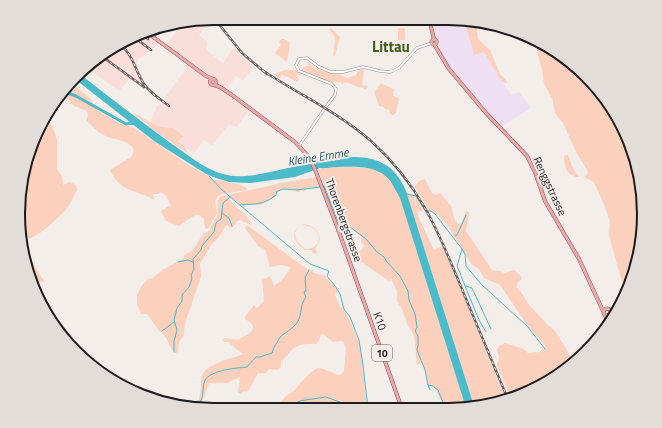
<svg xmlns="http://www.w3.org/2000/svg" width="662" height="428" viewBox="0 0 662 428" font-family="'Titillium Web',sans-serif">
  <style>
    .commercial { fill: #efdff2 }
    .industrial { fill: #f9deda }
    .green { fill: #fbd0bd; fill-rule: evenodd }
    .water { fill: #4bbac9 }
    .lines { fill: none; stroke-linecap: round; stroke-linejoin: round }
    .stream { stroke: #4bbac9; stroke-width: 1 }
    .river { stroke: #4bbac9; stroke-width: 3 }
    .minor-casing { stroke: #8f8a88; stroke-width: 3 }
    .major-casing { stroke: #945256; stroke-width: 4 }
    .minor { stroke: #fff; stroke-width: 2 }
    .major { stroke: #e5a9ac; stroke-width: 3 }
    .rail-casing { stroke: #666362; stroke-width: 2.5 }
    .rail { stroke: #f4eeeb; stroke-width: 1; stroke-dasharray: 3; stroke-linecap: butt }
    .labels { text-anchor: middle; stroke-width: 4; stroke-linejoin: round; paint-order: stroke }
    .shield { fill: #f4eeeb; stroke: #5e5a59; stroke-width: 1 }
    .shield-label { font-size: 10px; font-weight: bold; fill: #1d1b1b }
    .street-label { font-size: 11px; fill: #1d1b1b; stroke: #f4eeeb }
    .water-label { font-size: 12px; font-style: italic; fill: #2d5c63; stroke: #f4eeeb }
    .district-label { font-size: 15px; font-weight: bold; fill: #3e5b18; stroke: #f4eeeb }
    .rim { fill: none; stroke: #1d1b1b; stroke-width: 2 }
  </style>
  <rect width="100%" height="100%" fill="#f4eeeb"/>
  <path class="commercial" d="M 432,19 L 464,20 L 474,55 L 484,52 L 511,95 L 519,92 L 531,108 L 501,127 L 447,65 L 440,50 Z"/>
  <path class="industrial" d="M 211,18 L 199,35 L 207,42 L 206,50 L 223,63 L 234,47 L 253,67 L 243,81 L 236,76 L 226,90 L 249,110 L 237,127 L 229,124 L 212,146 L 204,140 L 194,153 L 178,142 L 183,135 L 174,128 L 168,129 L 151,123 L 151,120 L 157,106 L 162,102 L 189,64 L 165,46 L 183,23 Z
    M 143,32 L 159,44 L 139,59 L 137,65 L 143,80 L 150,90 L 162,99 L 161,101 L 129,79 L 119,91 L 87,68 L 105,51 Z"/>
  <path class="green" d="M 464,20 L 476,20 L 478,39 L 490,50 L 500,74 L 506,80 L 507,83 L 502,82 L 484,52 L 474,55 Z
    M 331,28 L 340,37 L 335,56 L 333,55 C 334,46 338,38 330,31 Z
    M 398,28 L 405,28 L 405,40 L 398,40 Z
    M 282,39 L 284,39 L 290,43 L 287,62 L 275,53 L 281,45 L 279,42 Z
    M 534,39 L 577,66 L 624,127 L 644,201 L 634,277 L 625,281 L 622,281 L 617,265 L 609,235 L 610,222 L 605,207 L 594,182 L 584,177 L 588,173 L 587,170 L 576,152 L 563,123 L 555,113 L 552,98 L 544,84 L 542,70 Z
    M 308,62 L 314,68 L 333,74 L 338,74 L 348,78 L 356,75 L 358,71 L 364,69 L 362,85 L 368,86 L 366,89 C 360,87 352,85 346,82 L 341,84 L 341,82 L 331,82 L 302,71 L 302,69 L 306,66 L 309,66 L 307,63 Z
    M 285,70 L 296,70 L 300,75 L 296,75 L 299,80 L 297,82 L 286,76 L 282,75 L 280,78 L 275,77 L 274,74 Z
    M 71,83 L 90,98 L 97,110 L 119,123 L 134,128 L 190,166 L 215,180 L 222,180 L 229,183 L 238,184 L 246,187 L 247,190 L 222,194 L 218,196 L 215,201 L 217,213 L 208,229 L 205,228 L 204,219 L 199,215 L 195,215 L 179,226 L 166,221 L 161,211 L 171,205 L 165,195 L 161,192 L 158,194 L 153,194 L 154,200 C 136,189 120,193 110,170 L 131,157 L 134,152 C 132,138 111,141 102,134 C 96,131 92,125 86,121 L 88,116 L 87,111 L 74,106 L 69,100 L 58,95 L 66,88 L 72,87 Z
    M 381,83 L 393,89 L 394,90 L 393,96 L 399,98 L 396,113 L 393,115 L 390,114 L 389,109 C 385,111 384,105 379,106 L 374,92 Z
    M 136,114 C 147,121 160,129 174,128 L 183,136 L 178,142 L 185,147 L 188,153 L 150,128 L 148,124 L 134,116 Z
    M 43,123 L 47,126 L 52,125 L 57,139 L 57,169 L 62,176 L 63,185 L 70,182 L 76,185 L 77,190 C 74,196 71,202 68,207 C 64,213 38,237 31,238 C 28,239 24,236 22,235 L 18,201 L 28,151 Z
    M 317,153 L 319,159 L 332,156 L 334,158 L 314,162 L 313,157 Z
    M 566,155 L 568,155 C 571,163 573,171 579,176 L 579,177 C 567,177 564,166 564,156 Z
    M 337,167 C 357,168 377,164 390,181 C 394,186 397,193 400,198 L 466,408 L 461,410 L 446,410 L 435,388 L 429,385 L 428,383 L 427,377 L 422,362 L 417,365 L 414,335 L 407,324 L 402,309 L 397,301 L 397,291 L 391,279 L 389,281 L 351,255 L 350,253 L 354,251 L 358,253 L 365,246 L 361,243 L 361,237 L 352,228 L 337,222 L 318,169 Z
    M 317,177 L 320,186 L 319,187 L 311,187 L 304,191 L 302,190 L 298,192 C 292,188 283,188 277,192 L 277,196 L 260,205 L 240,205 L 228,195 L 286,182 Z
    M 425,179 L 432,193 L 436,195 L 440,193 L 451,206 L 455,221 L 459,224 L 461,224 L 466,211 L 469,213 L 466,231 L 492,270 L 500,271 L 504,273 L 514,270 L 520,275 L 522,279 L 518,282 L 516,288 L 519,289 L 530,306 L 547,324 L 555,331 L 567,350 L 572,361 L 534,390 L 510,397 L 497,365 L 499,357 L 497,350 L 499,346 L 505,343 L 524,349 L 528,353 L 540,352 L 545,347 L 545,345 L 529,328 L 500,285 L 484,278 L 479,269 L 472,265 L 448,226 L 435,212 L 429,210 L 414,186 L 417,184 L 419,181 Z
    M 406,191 L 411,195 L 413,194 L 418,216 L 434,250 L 443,246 L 505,398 L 474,406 Z
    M 226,195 L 235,206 L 247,216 L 251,225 L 240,220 L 237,221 L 234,226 L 233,225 L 232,228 L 226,225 L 219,237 L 211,245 L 200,264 L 201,277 L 186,320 L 183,336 L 179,342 L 178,352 L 175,353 C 168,347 168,335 159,331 L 147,314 L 141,314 L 137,304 L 137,295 L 142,285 L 148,279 L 153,278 L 162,270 L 183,259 L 184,255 L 192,251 L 203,234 L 210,230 C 211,224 215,221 217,216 C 221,207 211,198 226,195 Z
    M 415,195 L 424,210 L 417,212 Z
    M 305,224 C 314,226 322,234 319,243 L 315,249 L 317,251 L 316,254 L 313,253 L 312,250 L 305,250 C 302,247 298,245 296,241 C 291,233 297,226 305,224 ZM 302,225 C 312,225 322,233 318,243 L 313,248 L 306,249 C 297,244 289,232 302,225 Z
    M 247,225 L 307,269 L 312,270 L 314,273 L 326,276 L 326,278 L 334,286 L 338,292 L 335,294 L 340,307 L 343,307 L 350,321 L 360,344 L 367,409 L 277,409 C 281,405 282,399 286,396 C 288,394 292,393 294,391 C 299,385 311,369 319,368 C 325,368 333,374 340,375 L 344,371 L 346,348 L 343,341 L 332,342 L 324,334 L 321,335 L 319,340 L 317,344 C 306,344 297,343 290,352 C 286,356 285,359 281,361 L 281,368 L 277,370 L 269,369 L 266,373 L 258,373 L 249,390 L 247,392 L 244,391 L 241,394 L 238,393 L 240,377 L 227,383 L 209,383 L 201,406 L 199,403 L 196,403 L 195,401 L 199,400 C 199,396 201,391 201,387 C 201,384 200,381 201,378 C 205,363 229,360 243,354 L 228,342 L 224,342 L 223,340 L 225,338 L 238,340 C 247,334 263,329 245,319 L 245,316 L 254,305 L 257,308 L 264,301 L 262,280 L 270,276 L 274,286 L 283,279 L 291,267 L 281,265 L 270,267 L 269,264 L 265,249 L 259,247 L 245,228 Z
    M 31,258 L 38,272 L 45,282 L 33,283 L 31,276 L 30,276 L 27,269 L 30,267 L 32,269 L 34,268 L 33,265 L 30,265 Z"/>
  <path class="water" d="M 80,74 C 111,99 141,121 172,144 C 191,157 210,174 234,176 C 277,180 368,130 399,178 C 402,182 404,187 406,191 L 474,406 L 466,408 L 400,198 C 397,193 394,187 391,182 C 378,164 354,167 336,167 C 330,167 325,169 320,168 L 295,177 L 250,183 L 229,182 L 216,178 L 206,174 L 154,141 L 75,79 Z"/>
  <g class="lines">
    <path class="stream" d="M 209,176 L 222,190 L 310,264 L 329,271 L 327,276 L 335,286 L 340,294 L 344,309 L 350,317 L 359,340 L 363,365 L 368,409
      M 324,186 L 338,221 L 341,224 L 350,227 L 366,239 L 377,252 L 384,257 L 387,262 L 400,276 L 408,291 L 409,300 L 415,314 L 417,327 L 415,331 L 418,336 L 418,345 L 417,350 L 425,370 L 428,385 L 433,386
      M 278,191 L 283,189 L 297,190 L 320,187
      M 406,194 L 416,196 L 426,212 L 427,212
      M 240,205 C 254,204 264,205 276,195 L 277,191
      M 428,211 L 431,211 L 435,214 L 462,249 L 465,254 L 466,266 L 481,284
      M 222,213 L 229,218 L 232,226
      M 455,236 L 457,235 L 466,215
      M 178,262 L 188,260 L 193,262
      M 461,275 L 457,266 L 462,249
      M 461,276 L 479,320 L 486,332
      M 482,285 L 527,326 L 545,349
      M 466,286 L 472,288 L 491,329
      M 162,331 L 174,322
      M 174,352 L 174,341 L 177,330 L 174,320 L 177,308 L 182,301 L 182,295 L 189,287 L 192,279 L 191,275 L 194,269 L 193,259 L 201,250 L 202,246 L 214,232 L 216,223 L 221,219 L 223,203 L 230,197
      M 428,385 L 430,390
      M 434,387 L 438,390 L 446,410
      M 187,407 L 192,402 L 201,401 C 204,394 202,386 205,380 C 211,370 237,368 247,367 L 256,357 L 260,357 L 272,353 C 273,347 278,342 280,337 C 286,332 297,326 299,319 C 303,309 299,307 306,297 L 304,292 L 306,291 L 305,278 L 309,270
      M 287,409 L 290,405 L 294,406 L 299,401 L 326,397 L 345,404 L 351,409"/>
    <path class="river" d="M 62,91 L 76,96 L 126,124 L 135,123"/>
    <g class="minor-casing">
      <path id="minor" d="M 299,146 L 325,108 L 335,95 L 336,89 L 332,84 L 299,71 L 296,65 L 299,59 L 307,58 L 319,67 L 331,72 L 343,72 L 363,67 L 380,71 L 390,72 L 399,68 L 417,48 L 432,43"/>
    </g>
    <g class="major-casing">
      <path id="major" d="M 429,19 L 434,39
        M 145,31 L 206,76 L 213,79
        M431.5 42a2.5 2.5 0 1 1 5 0a2.5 2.5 0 1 1-5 0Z
        M 434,44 L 449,69 L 486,113 L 527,156 L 535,172 L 545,201 L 579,259 L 603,311
        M210 82a3 3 0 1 1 6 0a3 3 0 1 1-6 0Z
        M 214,85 L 220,87 L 232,95 L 295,142 L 310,158 L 316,172 L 338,229 L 402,409
        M603.5 312a3.5 3.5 0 1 1 7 0a3.5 3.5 0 1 1-7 0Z
        M 605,315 L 608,322"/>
    </g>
    <use href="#minor" class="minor"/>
    <use href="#major" class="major"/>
    <g class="rail-casing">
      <path id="rail" d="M 214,18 L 242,53 L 267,74
        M 141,34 L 148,39
        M 134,37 L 151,50
        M 120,44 C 133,55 135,70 144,84 C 150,93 160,99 169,106
        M 100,55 L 144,87
        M 262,70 C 298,94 338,112 371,141 C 421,186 439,233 464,294 C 478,328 493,363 507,397"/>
    </g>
    <use href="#rail" class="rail"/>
  </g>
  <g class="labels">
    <rect class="shield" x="372" y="345" width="20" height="16" rx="3"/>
    <g class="shield-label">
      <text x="382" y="357">10</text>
    </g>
    <g class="street-label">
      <text transform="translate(550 186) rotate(65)" y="4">Renggstrasse</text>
      <text transform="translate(344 220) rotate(70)" y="4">Thorenbergstrasse</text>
      <text transform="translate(380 321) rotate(70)" y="4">K10</text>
    </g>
    <g class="water-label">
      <text transform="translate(318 157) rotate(-9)" y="4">Kleine Emme</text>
    </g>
    <g class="district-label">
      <text x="391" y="52">Littau</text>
    </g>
  </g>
  <path d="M0 0H662V428H0ZM214 25H448A189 189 0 0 1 637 214V214A189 189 0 0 1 448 403H214A189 189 0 0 1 25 214V214A189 189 0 0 1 214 25Z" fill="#e3ddda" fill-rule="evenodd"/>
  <path class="rim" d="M214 25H448A189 189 0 0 1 637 214V214A189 189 0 0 1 448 403H214A189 189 0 0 1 25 214V214A189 189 0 0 1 214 25Z"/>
</svg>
